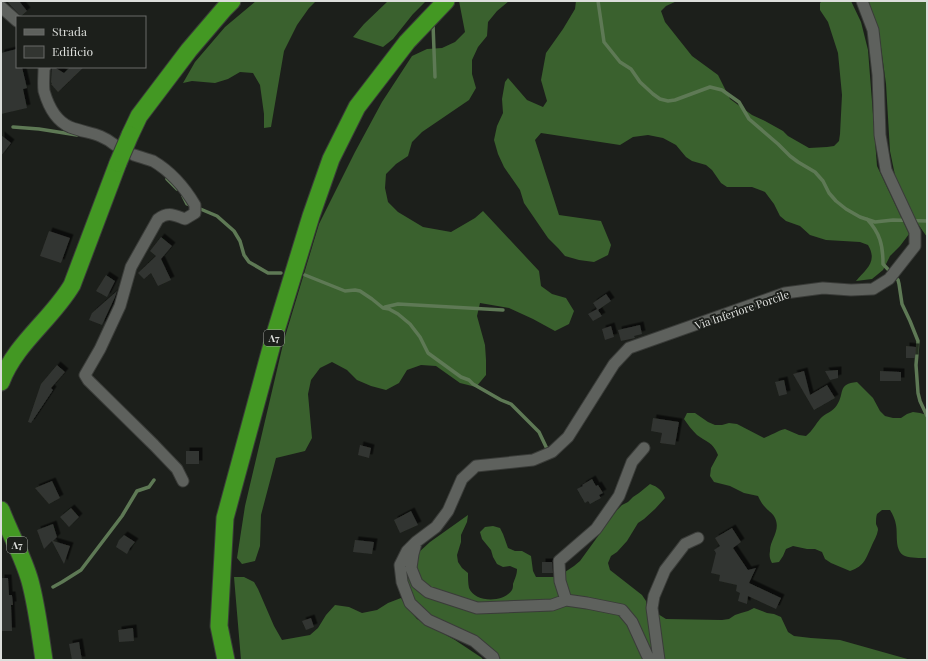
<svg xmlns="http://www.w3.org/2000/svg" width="928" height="661" viewBox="0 0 928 661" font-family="'Playfair Display',serif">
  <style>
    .forest { fill: #3a612e }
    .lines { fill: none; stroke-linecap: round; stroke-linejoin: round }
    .stream { stroke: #5e7955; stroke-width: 3.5 }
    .building { fill: #323531; filter: url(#shadow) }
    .minor-casing { stroke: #3a3c39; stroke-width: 13 }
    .highway-casing { stroke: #3a3c39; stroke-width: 19 }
    .minor { stroke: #5e615d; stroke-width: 11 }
    .highway { stroke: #439823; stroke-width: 17 }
    .highway-bridge-casing { stroke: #3a3c39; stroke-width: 19; stroke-linecap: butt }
    .highway-bridge { stroke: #439823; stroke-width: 17 }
    .labels { text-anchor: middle; stroke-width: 4; stroke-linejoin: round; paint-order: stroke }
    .shield { fill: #1c1f1b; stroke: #a2a5a1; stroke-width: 1 }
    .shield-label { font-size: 10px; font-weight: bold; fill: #dcdedb }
    .street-label { font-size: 11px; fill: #dcdedb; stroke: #1c1f1b }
  </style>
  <defs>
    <filter id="shadow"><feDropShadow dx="3.5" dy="-3.5" stdDeviation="0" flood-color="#0009"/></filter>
  </defs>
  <rect width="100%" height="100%" fill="#1c1f1b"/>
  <path class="forest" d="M 256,1 L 316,1 L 309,8 L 297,25 L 284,51 L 271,127 L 264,128 L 264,114 L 260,85 L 253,73 L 240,72 L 228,79 L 215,83 L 192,81 L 183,83 L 195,62 L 225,27 Z
    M 388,1 L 426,1 L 413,14 L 393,39 L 383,47 L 353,37 L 364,24 Z
    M 459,1 L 509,1 L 497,11 L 488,22 L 487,36 L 478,47 L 472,60 L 472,74 L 476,88 L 469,100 L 422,132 L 412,142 L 408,156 L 396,164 L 386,174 L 385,188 L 388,202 L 398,212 L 423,227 L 451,232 L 475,218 L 483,211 L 539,271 L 541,286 L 552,294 L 566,298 L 574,311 L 569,324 L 555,331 L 533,319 L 509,308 L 480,303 L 477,316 L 485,345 L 486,360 L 486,375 L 476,387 L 460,383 L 436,366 L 421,365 L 407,370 L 399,383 L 386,390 L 371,386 L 357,380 L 347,370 L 332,362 L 320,368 L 311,380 L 308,394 L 312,438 L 305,451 L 276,458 L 261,515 L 260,546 L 255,561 L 242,564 L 237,558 L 245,506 L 284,340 L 319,224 L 355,152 L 382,102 L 412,56 L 427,49 L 442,48 L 455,42 L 465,32 Z
    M 576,1 L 677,1 L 666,6 L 661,11 L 665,22 L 692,56 L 718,75 L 730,99 L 752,115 L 765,121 L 783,131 L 788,136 L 809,148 L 827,147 L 834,146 L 839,141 L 840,134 L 842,95 L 838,53 L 828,22 L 820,10 L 820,3 L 822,1 L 851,1 L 861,22 L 868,50 L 877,166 L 909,234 L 900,246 L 890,256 L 883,270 L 872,279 L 856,281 C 866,269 878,262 868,245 L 860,242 L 826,240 L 810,235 L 800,226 L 786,221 L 780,216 L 774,204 L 765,192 L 752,187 L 727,187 L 721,183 L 712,170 L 706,165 L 692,161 L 686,157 L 676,145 L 663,138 L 648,135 L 633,137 L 620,145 L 541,133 L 535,140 L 559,215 L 601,221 L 611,245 L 608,255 L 594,262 L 579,260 L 565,256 L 558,248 L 548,238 L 524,203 L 520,190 L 504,167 L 498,154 L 494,140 L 497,126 L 503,113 L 502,99 L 505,82 L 508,78 L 527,100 L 543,107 L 547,101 L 541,80 L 546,53 L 563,29 L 575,9 Z
    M 867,1 L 927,1 L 927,237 L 909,211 L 896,180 L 890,151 L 886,84 L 879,33 Z
    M 857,382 L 873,398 L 880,411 L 885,416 L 893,418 L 901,418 L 907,414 L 913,412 L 920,413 L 927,415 L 927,558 C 920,558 911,558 905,556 C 894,551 898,535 896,525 C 895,519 893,515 890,510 L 882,510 L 877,514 C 876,517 876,520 876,524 C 877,527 878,527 878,530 C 877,536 874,540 872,545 C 866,558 865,566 850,571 L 831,563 L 825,559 L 822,552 L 815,549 L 807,549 L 793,546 L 786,549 L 783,556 L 779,562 L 772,563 C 770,559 769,556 770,551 C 770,539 781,531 775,518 C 773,513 768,511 765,507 C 762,504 760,500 758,496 L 744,493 L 730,486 L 714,482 L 710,476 L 711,468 L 718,455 C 713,442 706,442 697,435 C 692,430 688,425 684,419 L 687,413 L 695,413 L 708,422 L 715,425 L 722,425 L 729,423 L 737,424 L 764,438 C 772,435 777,431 785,429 L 799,435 L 806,436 C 813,430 815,425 820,419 C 825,413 833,412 837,405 C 845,393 837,384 857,382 Z
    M 650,484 C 658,487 662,490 665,498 L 655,509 L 644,519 L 638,523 L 627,541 L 617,552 L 611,556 L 608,563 L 610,570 L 642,595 L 646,601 L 647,614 L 654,649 L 650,660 L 498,660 L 478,639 L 456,627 L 432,617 L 413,601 L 404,582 L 415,574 L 418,553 L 430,542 L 468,515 L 467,522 L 461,535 L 461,542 L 457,555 L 458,562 L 462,568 L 468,573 C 468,577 468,584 469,588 C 475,603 504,603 512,590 C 513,588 513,586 513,584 C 515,578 517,575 517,569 L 510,566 L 503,567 L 497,564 L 493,557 L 491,550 L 482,539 L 480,532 L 485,527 L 493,526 L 500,528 L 503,534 L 508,548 L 515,551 L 522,551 L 531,556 L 533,571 L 536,577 L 554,577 L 562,574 L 574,566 L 580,561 L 617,510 L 622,505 L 628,502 L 633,497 L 639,493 Z
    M 234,577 L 244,577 L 254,582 L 258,589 L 274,626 L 282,640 L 310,635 L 318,628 L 326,615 L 335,605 L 349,607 L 362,613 L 377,610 L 388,603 L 401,598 L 405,605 L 417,619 L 455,640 L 482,658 L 483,660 L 241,660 Z
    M 754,608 L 767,613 L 774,614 L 781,617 L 788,632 L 794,636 L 811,638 L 840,640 L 911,660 L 661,660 L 658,614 L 666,619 L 722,620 L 729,619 L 735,615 L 741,613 L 748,611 Z"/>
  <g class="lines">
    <path class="stream" d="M 598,1 L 604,42 L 620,62 L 631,69 L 640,82 L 653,94 L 660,99 L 668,101 L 675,100 L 710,87 L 722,90 L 739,102 L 749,119 L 778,144 L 790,156 L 798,162 L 815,172 L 823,181 L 829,193 L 836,201 L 846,209 L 860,217 L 875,222 L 893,220 L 927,221
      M 433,24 L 435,77
      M 13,127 L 39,129 L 77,135
      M 167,179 L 177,189
      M 183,196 L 187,204 L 192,206
      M 198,208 L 217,216 L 234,231 L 240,241 L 244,255 L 249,262 L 268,273 L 281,273
      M 867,219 C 880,233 883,245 883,264 L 898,280 L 899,284 L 902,304 L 910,321 L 918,341 L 916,365 L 918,393 L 920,401 L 927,416
      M 305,275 L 345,291 L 355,290 L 360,291 L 372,299 L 383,308 L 389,309 L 398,314 L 410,324 L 420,337 L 428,353 L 461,377 L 469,380 L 473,384 L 501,400 L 511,404 L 539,432 L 548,451
      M 385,307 L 398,304 L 503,310
      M 53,587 L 62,582 L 81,570 L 122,516 L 137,491 L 149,487 L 154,480"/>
  </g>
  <path class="building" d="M 7,1 L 19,1 L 27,11 L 21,16 L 12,7 Z
    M 17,49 L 17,67 L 22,67 L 27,88 L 23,89 L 27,108 L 1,114 L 1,53 Z
    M 52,67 L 54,67 L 64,73 L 70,67 L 84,67 L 58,92 L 51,84 L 52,84 L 51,82 Z
    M 1,135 L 11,143 L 1,156 Z
    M 49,231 L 70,238 L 61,263 L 40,256 Z
    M 161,237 L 172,246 L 161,259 L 171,280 L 158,286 L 151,273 L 144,279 L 138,273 L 156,256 L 150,251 Z
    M 106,275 L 115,281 L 107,297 L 96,291 Z
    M 117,291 L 115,297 L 102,325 L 89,320 L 92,313 Z
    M 606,294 L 611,301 L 598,310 L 602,316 L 593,321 L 588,314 L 597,309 L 593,303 Z
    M 640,325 L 642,334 L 634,336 L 635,338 L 621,341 L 618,330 Z
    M 611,326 L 614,337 L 605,340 L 602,329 Z
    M 906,346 L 916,347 L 915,358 L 906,358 Z
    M 57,365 L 65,372 L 51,388 L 53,390 L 31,423 L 28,422 L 41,384 Z
    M 838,370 L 838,378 L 830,380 L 825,371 Z
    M 804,371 L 810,395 L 827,385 L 835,398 L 814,410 L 793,374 Z
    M 880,371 L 901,372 L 901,381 L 880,381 Z
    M 784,380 L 787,394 L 779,396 L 775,382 Z
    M 653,418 L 679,422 L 675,445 L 660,443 L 662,433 L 651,431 Z
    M 360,445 L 371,448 L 369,458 L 358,455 Z
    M 186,451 L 199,451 L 199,464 L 186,464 Z
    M 592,479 L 596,486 L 598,485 L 603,493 L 599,495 L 601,498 L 590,504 L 588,501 L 585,503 L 577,489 L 583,486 L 582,485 Z
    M 52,481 L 60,498 L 49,504 L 35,488 Z
    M 71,508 L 79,517 L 69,527 L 60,517 Z
    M 411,511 L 418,525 L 400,533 L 394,520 Z
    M 53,524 L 57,537 L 53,541 L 70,546 L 64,564 L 52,541 L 44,549 L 37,530 Z
    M 732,528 L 741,542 L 733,548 L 748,570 L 756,568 L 749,583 L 781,598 L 776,609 L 748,596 L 747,604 L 738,601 L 740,593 L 736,591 L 737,585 L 719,581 L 720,575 L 711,573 L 716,553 L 714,550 L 720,546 L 715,538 Z
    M 124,535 L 135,542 L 130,548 L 127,554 L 116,547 L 119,540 Z
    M 355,540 L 374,542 L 372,554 L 353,552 Z
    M 542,562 L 552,562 L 553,573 L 542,573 Z
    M 1,578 L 8,578 L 9,595 L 12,595 L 13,605 L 11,605 L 12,631 L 1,631 Z
    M 311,618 L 314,627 L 306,630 L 302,621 Z
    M 133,628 L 134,641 L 119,642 L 118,630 Z
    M 79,642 L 82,660 L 72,660 L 69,644 Z"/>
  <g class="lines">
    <g class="minor-casing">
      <path id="minor" d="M 1,7 L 17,21
        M 45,67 L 44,69 C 44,76 43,84 44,91 C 48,105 56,121 70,127 C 88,134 99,132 115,145
        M 134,155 C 140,157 147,159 153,161 C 170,171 185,188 195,205 L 195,213 L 185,219 C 174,215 168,211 158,219 L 131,267 L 120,306 L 100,349 L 85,375 L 88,380 L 154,445 L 177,469 L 183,481
        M 416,543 L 413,554 L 411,568 L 417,583 L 428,592 L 477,608 L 552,605 L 566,600 L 587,603 L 622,610 L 632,622 L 647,655 L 650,660
        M 566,600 L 560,581 L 559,561 L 596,529 L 619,496 L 632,462 L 644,448
        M 494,660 L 493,657 L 474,641 L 428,620 L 410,603 L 402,582 L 400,565 L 407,551 L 416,542 L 436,527 L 448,511 L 462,479 L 476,466 L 533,460 L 552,452 L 568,437 L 614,364 L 629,348 L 785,293 L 823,288 L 851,290 L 873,289 L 889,279 L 915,246 L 915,232 L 886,170 L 880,135 L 878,75 L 873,30 L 862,1
        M 659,660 L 652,608 L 654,596 L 665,570 L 685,544 L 698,538"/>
    </g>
    <g class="highway-casing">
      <path id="highway" d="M 130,135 L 139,116 L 189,50 L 224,9 L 232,1
        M 1,382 C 15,344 52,319 72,285 L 118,163
        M 1,510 C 10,534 23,556 30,581 C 37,607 40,634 44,660
        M 226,660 L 219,626 L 225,518 L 274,337 L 311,216 L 331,159 L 357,107 L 407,42 L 446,1"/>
    </g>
    <use href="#minor" class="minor"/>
    <use href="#highway" class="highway"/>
    <g class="highway-bridge-casing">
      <path id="highway-bridge" d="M 118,163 L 130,135"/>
    </g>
    <use href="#highway-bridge" class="highway-bridge"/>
  </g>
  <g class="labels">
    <g class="shield">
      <rect x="264" y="330" width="20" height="16" rx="3"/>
      <rect x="7" y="537" width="20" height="16" rx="3"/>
    </g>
    <g class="shield-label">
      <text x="274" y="342">A7</text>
      <text x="17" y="549">A7</text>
    </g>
    <g class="street-label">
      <text transform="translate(742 310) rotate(-19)" y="4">Via Inferiore Porcile</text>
    </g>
  </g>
  <rect width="928" height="661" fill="none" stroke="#dcdedb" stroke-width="4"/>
  <rect x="16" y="16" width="130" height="52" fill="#1c1f1b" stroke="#696b68"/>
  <rect x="24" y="29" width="20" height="6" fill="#5e615d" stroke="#696b68"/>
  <text x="52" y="36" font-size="12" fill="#dcdedb">Strada</text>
  <rect x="24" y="46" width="20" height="12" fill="#323531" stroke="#696b68"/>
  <text x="52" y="56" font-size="12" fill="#dcdedb">Edificio</text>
</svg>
